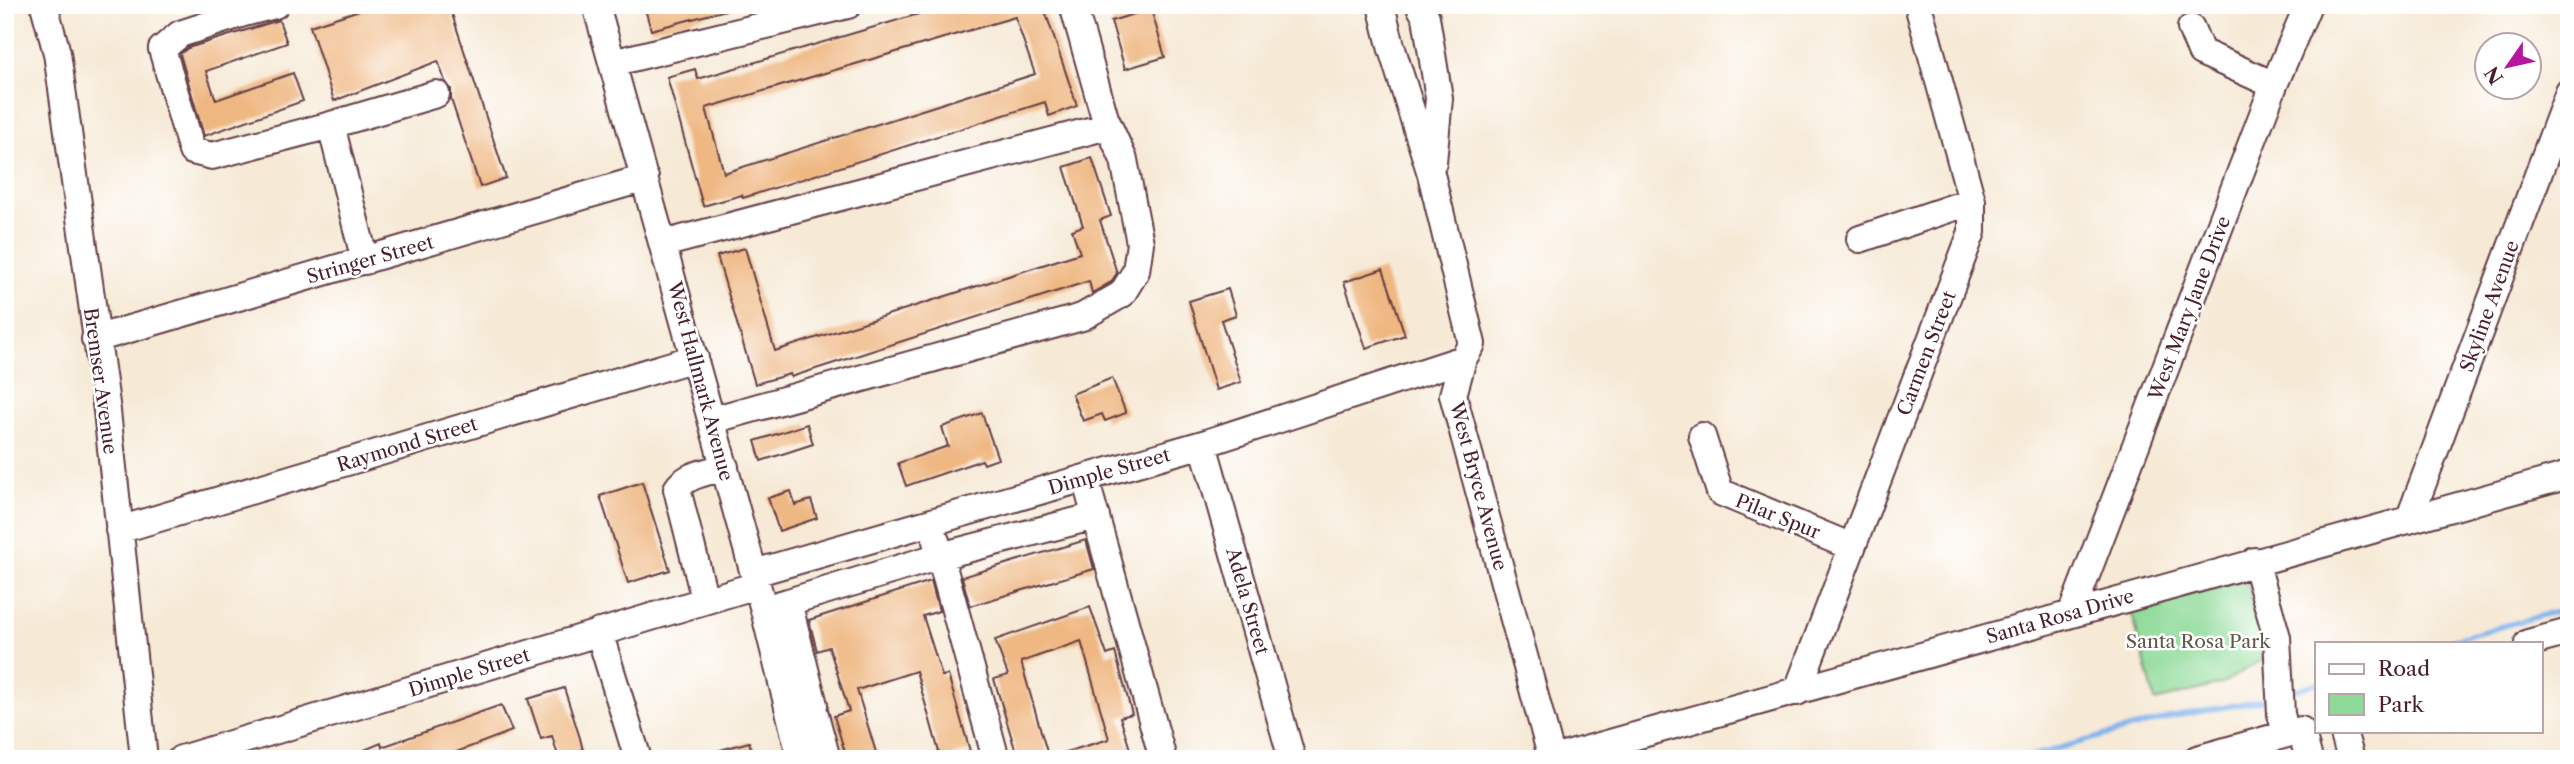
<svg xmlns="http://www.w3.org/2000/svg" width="2574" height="764" viewBox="0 0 2574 764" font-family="'Libre Caslon Text',serif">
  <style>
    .green { fill: #8eda98; stroke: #6c7c62; stroke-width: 2 }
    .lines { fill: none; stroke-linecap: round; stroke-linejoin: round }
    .stream { stroke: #82b4ee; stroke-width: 5 }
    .building { fill: #efb782; fill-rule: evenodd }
    .minor-casing { stroke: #643d44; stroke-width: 30 }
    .minor { stroke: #fff; stroke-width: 26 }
    .labels { text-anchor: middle; stroke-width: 5; stroke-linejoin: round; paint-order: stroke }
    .street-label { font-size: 19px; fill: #4a1f2b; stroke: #fff }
    .park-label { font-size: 19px; fill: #5e574c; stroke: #fff }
  </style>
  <rect width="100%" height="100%" fill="#fff"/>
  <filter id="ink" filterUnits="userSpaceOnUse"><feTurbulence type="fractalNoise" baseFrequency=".0143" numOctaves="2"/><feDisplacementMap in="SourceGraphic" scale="14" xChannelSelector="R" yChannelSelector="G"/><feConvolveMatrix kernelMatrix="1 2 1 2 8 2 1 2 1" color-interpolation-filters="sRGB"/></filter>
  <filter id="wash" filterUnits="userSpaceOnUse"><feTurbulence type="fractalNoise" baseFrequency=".00686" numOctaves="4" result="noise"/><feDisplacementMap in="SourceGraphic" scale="28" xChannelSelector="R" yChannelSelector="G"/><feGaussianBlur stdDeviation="1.57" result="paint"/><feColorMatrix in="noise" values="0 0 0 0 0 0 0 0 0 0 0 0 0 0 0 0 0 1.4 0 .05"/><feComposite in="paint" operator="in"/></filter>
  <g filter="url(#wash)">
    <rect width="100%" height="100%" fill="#f6e9d5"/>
    <path class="green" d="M 2237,578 L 2248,585 L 2264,659 L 2221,684 L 2155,701 L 2131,610 Z"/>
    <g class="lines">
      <path class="stream" d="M 2440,643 L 2569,608
        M 2295,690 L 2317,683
        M 2020,759 L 2171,717 L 2268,699"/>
    </g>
    <g id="blocks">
      <path class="building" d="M 375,5 L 449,5 L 506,178 L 480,187 L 451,99 L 451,89 L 445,81 L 438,61 L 334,101 L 310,26 Z
        M 644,5 L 726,5 L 726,10 L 651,30 Z
        M 949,5 L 1043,5 L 1077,106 L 1049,116 L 1045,102 L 743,198 L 742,195 L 703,206 L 667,77 L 695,69 L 698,79 ZM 1015,17 L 1035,74 L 724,173 L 706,108 Z
        M 1151,9 L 1165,57 L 1125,69 L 1111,21 Z
        M 279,20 L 287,43 L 206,71 L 216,100 L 293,73 L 303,101 L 204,136 L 180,54 L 188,48 Z
        M 1092,158 L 1111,216 L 1100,220 L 1117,273 L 1111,282 L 1092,293 L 1089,281 L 791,377 L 790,374 L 755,384 L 717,256 L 745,248 L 775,351 L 1080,253 L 1072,230 L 1083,226 L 1064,167 Z
        M 1383,269 L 1405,335 L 1366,348 L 1344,282 Z
        M 1228,289 L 1236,315 L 1221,320 L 1241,382 L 1216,390 L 1189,301 Z
        M 1112,378 L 1126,413 L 1105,421 L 1102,414 L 1083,421 L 1072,394 Z
        M 982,413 L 998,459 L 984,464 L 982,460 L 906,486 L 898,463 L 948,446 L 942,427 Z
        M 807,424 L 813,444 L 761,461 L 755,441 Z
        M 642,482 L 670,570 L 628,583 L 600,496 Z
        M 791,491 L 795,505 L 811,500 L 817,518 L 779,531 L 768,498 Z
        M 1086,540 L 1094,569 L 970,606 L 962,577 Z
        M 931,581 L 939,611 L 923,616 L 942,676 L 948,675 L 970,751 L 941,759 L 916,671 L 857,690 L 878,759 L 847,759 L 834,716 L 849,711 L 829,647 L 817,651 L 809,620 Z
        M 1090,607 L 1107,655 L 1115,652 L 1132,714 L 1120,717 L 1133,759 L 1057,759 L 1056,755 L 1109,739 L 1081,641 L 1021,662 L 1049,759 L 1018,759 L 994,679 L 1008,675 L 995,640 Z
        M 564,688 L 580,738 L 585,759 L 559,759 L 552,736 L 541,739 L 528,699 Z
        M 501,705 L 512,731 L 451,754 L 453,759 L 343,759 L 381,743 L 382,747 Z
        M 749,742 L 754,759 L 707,759 L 706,754 Z"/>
    </g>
  </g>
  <g filter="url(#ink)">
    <use href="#blocks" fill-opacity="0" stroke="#643d44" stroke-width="2"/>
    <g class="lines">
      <g class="minor-casing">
        <path id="minor" d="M 44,5 L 57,53 L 107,411 L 144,759
          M 242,5 L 244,13 L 180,34 L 162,49 L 192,151 L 212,156 L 331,125 L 365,261
          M 596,5 L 764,610 L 801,759
          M 1381,5 L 1391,46 L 1431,174 L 1472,344 L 1463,359 L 1453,395 L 1552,759
          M 1419,5 L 1426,17 L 1439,98 L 1433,162
          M 244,13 L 275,5
          M 2191,28 L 2201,52 L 2274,85
          M 612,63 L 848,5
          M 331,125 L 436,94
          M 1860,239 L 1972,201
          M 663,244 L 1108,126
          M 95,339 L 645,178
          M 712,420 L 1082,317 L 1122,294 L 1136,271 L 1140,243 L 1124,160 L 1105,118 L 1073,5
          M 1702,436 L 1720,492 L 1852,547
          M 1203,444 L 1292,759
          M 1085,478 L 1163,759
          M 2409,520 L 2569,92
          M 119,530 L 695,358
          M 936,541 L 996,759
          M 2255,561 L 2277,637 L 2281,714 L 2286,734
          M 754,573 L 1203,444 L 1463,359
          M 705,600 L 677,489 C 686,474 709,472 725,467
          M 788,602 L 940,556 L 1096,516
          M 771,607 L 788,602 L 814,705 L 813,708 L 791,717
          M 2072,612 L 2274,85 L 2308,5
          M 599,632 L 638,759
          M 2528,643 L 2569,632
          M 1797,692 L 1972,232 L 1972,201 L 1918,5
          M 813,708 L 827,759
          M 2343,731 L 2351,759
          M 181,759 L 757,585
          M 1553,759 L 2569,475
          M 2197,759 L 2301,730 L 2309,759"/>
      </g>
      <use href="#minor" class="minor"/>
    </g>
  </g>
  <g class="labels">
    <g class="street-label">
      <text transform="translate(370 259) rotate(-16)" y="7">Stringer Street</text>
      <text transform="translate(2489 306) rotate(-70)" y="7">Skyline Avenue</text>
      <text transform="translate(2189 308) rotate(-69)" y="7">West Mary Jane Drive</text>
      <text transform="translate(1926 353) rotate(-69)" y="7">Carmen Street</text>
      <text transform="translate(101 381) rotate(82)" y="7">Bremser Avenue</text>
      <text transform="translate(701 381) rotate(75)" y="7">West Hallmark Avenue</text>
      <text transform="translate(407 444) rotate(-17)" y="7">Raymond Street</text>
      <text transform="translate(1109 471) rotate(-16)" y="7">Dimple Street</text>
      <text transform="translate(1479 486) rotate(75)" y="7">West Bryce Avenue</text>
      <text transform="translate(1778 516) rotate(22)" y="7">Pilar Spur</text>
      <text transform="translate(1248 601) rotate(74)" y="7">Adela Street</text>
      <text transform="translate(2060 616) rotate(-16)" y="7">Santa Rosa Drive</text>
      <text transform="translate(469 672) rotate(-17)" y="7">Dimple Street</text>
    </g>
    <g class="park-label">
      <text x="2198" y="648">Santa Rosa Park</text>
    </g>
  </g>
  <rect width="2574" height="764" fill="none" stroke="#fff" stroke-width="28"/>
  <rect x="2315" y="642" width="228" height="91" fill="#ffffff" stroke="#b7a5aa" stroke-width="2"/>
  <rect x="2329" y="664" width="35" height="10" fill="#ffffff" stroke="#b7a5aa" stroke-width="2"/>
  <text x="2378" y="676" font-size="21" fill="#4a1f2b">Road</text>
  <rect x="2329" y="694" width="35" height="21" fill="#8eda98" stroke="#b7a5aa" stroke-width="2"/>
  <text x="2378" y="712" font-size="21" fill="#4a1f2b">Park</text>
  <g transform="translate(2508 66) rotate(236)"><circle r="33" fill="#ffffff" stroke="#b7a5aa" stroke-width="2"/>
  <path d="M0-5L12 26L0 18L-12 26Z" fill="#b5179e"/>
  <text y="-10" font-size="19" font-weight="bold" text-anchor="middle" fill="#4a1f2b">N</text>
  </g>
</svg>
